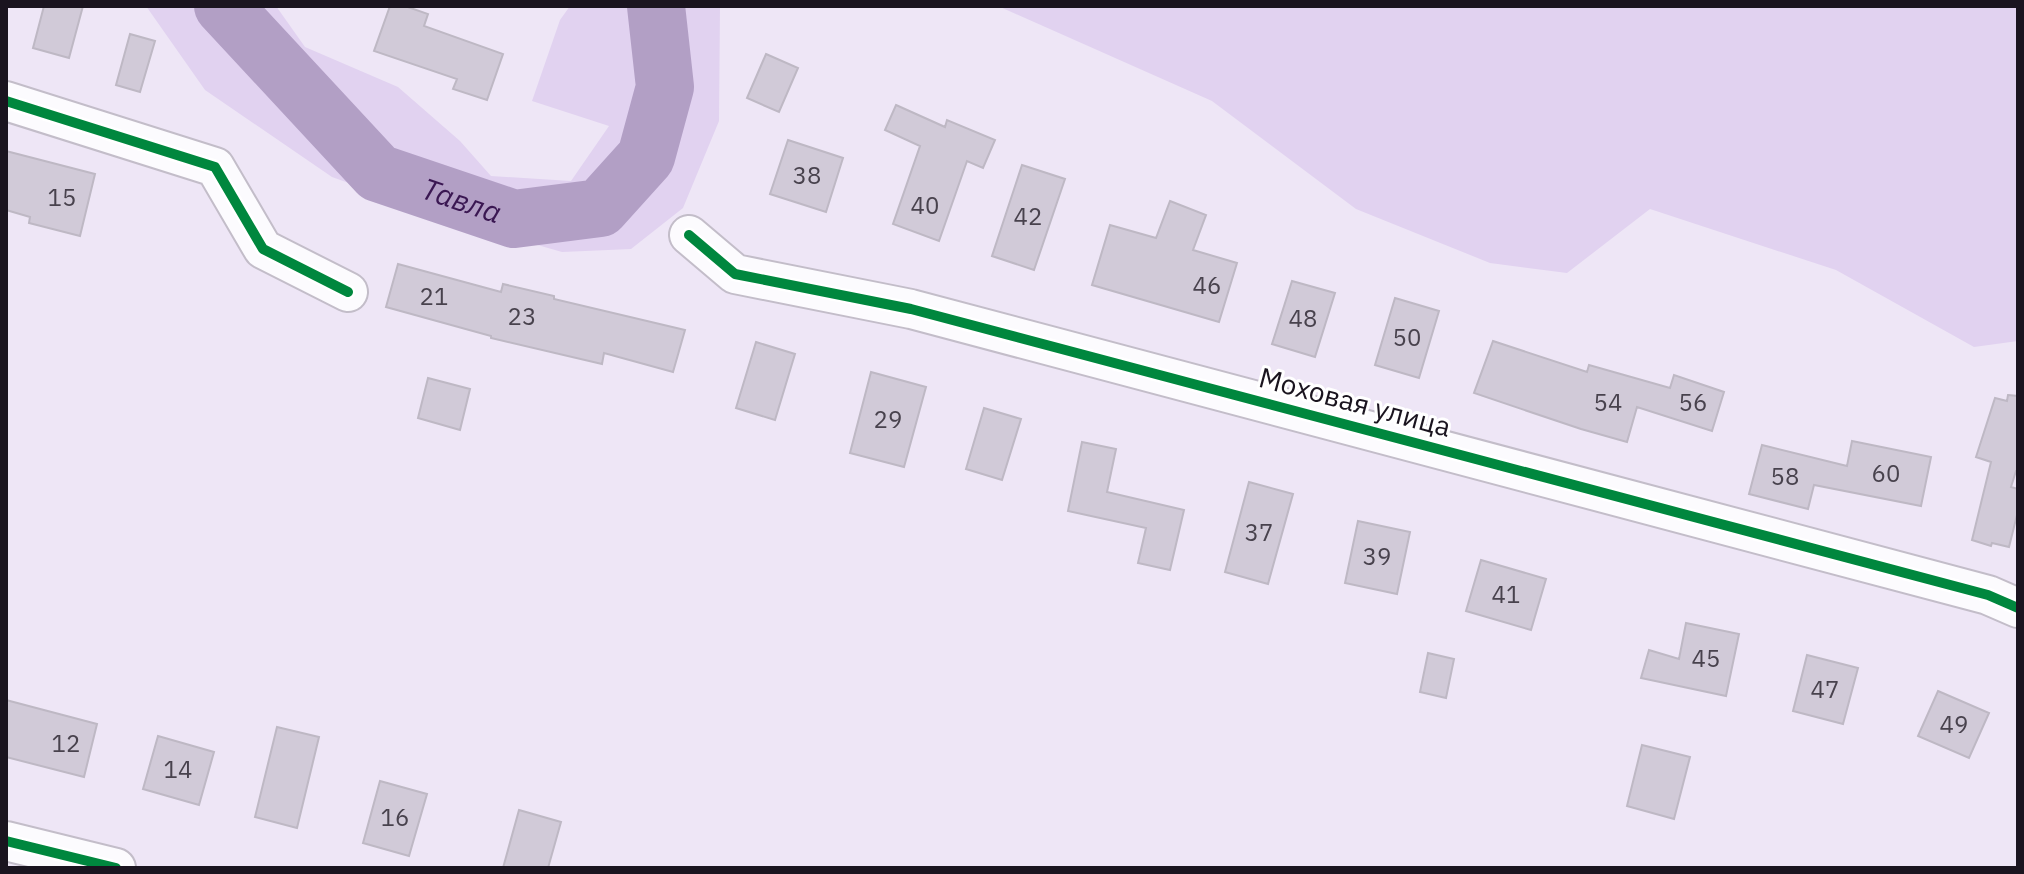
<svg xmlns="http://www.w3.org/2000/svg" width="2024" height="874" viewBox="0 0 2024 874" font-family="'IBM Plex Sans',sans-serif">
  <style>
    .green { fill: #e1d2f0 }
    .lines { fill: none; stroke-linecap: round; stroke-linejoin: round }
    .river { stroke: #b29fc5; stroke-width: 58 }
    .building { fill: #d1cad8; stroke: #beb8c4; stroke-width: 2 }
    .street-casing { stroke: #c3bdc9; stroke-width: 42 }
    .street { stroke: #fcfbfe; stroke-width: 38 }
    .cycleway-casing { stroke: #fff; stroke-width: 15 }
    .cycleway { stroke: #00873e; stroke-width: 10 }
    .labels { text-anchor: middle; stroke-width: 6; stroke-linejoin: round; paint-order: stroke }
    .number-label { font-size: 24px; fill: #48424d }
    .street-label { font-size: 28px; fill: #1a141f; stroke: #fff }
    .water-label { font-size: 30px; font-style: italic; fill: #3a1752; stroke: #fff }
  </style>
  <rect width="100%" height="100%" fill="#eee6f6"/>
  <path class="green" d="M 146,6 L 276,6 L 305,47 L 398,87 L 460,141 L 491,176 L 571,181 L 609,126 L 532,101 L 560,20 L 570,6 L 720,6 L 719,121 L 683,208 L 631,249 L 562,252 L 457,222 L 332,177 L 205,90 Z
    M 998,6 L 2018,6 L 2018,341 L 1974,347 L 1836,270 L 1650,209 L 1567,273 L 1490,263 L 1356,209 L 1212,101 Z"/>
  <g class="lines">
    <path class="river" id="s1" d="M 223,6 L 378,173 L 514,219 L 600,208 L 646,157 L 665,87 L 656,6"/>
  </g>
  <path class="building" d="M 44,6 L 83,6 L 69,58 L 33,48 Z
    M 390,6 L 405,6 L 428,14 L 424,26 L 503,54 L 487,100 L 453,89 L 457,79 L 374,51 Z
    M 130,34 L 155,41 L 140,92 L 116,85 Z
    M 766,54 L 798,68 L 779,112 L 747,98 Z
    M 896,105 L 945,127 L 947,120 L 995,140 L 983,168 L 967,161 L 939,241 L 893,224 L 920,146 L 885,130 Z
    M 788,140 L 843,158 L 826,212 L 770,194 Z
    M 6,151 L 95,174 L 80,236 L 29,223 L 30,217 L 6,210 Z
    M 1022,165 L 1065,179 L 1034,270 L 992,256 Z
    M 1170,201 L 1206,215 L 1193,250 L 1237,263 L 1219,322 L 1092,285 L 1110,225 L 1156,238 Z
    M 398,264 L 501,292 L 503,284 L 554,296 L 554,299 L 685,330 L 673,372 L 604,353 L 602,364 L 491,338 L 491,336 L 386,307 Z
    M 1292,281 L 1335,293 L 1315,357 L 1272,344 Z
    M 1395,298 L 1439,311 L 1419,378 L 1375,365 Z
    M 1493,341 L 1587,372 L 1589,365 L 1670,388 L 1674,375 L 1724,392 L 1712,431 L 1637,407 L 1627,442 L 1581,429 L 1474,393 Z
    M 756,342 L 795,354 L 775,420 L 736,408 Z
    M 871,372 L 926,387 L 904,467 L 850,453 Z
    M 428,378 L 470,389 L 460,430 L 418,418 Z
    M 2008,395 L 2018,396 L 2018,471 L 2016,471 L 2011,487 L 2018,489 L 2018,511 L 2009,547 L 1992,543 L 1991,546 L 1972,540 L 1991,462 L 1976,457 L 1995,398 L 2007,401 Z
    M 984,408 L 1021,419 L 1002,480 L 966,469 Z
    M 1852,441 L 1931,457 L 1921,506 L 1814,485 L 1808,509 L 1749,494 L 1762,445 L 1847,466 Z
    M 1082,442 L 1116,449 L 1107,492 L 1184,510 L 1170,570 L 1138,563 L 1146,528 L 1068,511 Z
    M 1249,482 L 1293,494 L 1268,584 L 1225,572 Z
    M 1358,521 L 1410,532 L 1397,594 L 1345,583 Z
    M 1481,560 L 1546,579 L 1531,630 L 1466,611 Z
    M 1686,623 L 1739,634 L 1726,696 L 1641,678 L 1649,650 L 1679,659 Z
    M 1428,653 L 1454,659 L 1446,698 L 1420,692 Z
    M 1807,655 L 1858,668 L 1843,724 L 1793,711 Z
    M 1938,691 L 1989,713 L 1969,758 L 1918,736 Z
    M 6,700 L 97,724 L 84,777 L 6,757 Z
    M 277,727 L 319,737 L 297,828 L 255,817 Z
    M 158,736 L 214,752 L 199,805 L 143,789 Z
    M 1642,745 L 1690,757 L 1674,819 L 1627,806 Z
    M 380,781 L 427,794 L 409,856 L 363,843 Z
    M 519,810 L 561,822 L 548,868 L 503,868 Z"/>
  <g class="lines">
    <g class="street-casing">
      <path id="street" d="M 6,101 L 215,167 L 263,249 L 348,292
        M 689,235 L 735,274 L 911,309 L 1988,595 L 2018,608
        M 6,841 L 116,868"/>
    </g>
    <use href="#street" class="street"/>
    <g class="cycleway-casing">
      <path id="cycleway" d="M 6,101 L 215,167 L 263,249 L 348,292
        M 689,235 L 735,274 L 911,309 L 1988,595 L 2018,608
        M 6,841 L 116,868"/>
    </g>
    <use href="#cycleway" class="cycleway"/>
  </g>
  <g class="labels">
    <g class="number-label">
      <text x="807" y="184">38</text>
      <text x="62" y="206">15</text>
      <text x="925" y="214">40</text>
      <text x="1028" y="225">42</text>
      <text x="1207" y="294">46</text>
      <text x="434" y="305">21</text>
      <text x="522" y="325">23</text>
      <text x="1303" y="327">48</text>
      <text x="1407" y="346">50</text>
      <text x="1608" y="411">54</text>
      <text x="1693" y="411">56</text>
      <text x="888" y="428">29</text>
      <text x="1886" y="482">60</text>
      <text x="1785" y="485">58</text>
      <text x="1259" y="541">37</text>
      <text x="1377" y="565">39</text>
      <text x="1506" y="603">41</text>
      <text x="1706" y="667">45</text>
      <text x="1825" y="698">47</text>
      <text x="1954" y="733">49</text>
      <text x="66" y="752">12</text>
      <text x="178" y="778">14</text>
      <text x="395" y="826">16</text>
    </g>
    <g class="street-label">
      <text transform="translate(1355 402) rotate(15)" y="10">Моховая улица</text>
    </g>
    <g class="water-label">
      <text dy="10" stroke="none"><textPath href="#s1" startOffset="316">Тавла</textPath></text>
    </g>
  </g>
  <rect width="2024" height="874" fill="none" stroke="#1a141f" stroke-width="16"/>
</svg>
